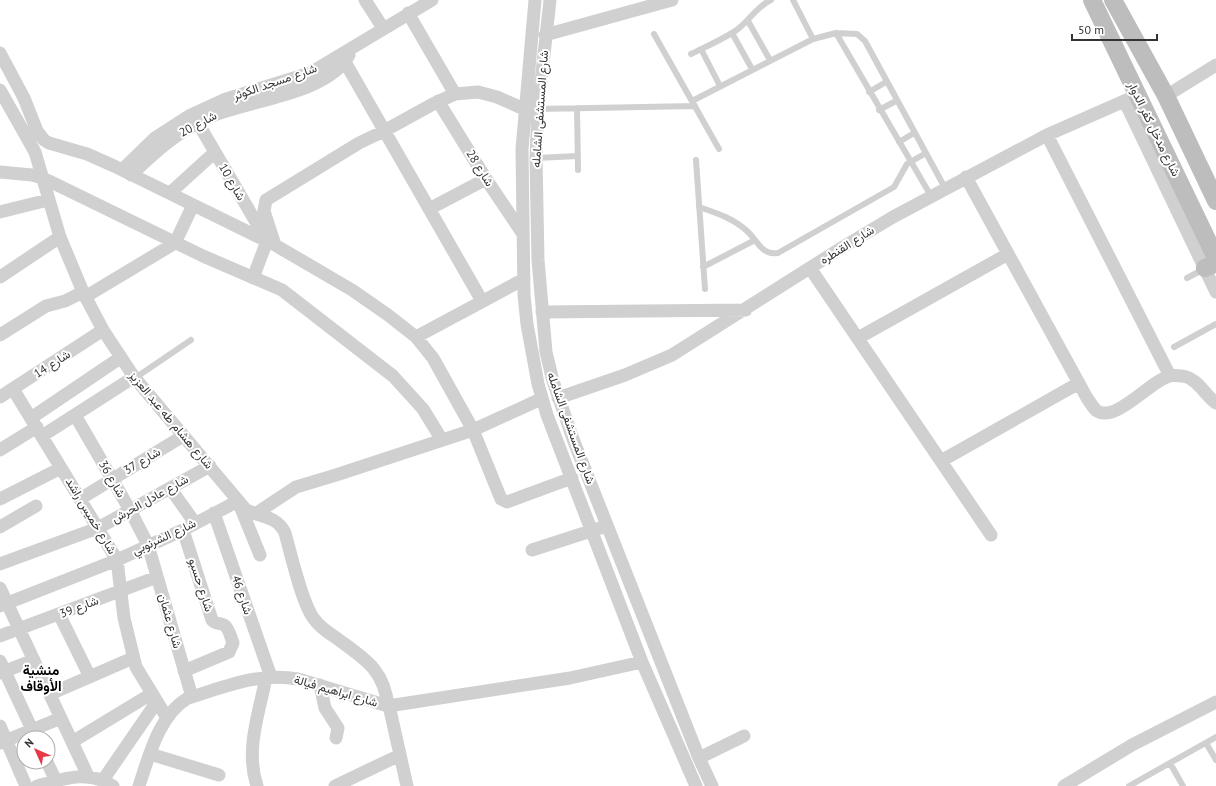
<svg xmlns="http://www.w3.org/2000/svg" width="1216" height="786" viewBox="0 0 1216 786" font-family="'PT Sans',Vazirmatn,sans-serif">
  <style>
    .lines { fill: none; stroke-linecap: round; stroke-linejoin: round }
    .lane { stroke: #d0d0d0; stroke-width: 6 }
    .street { stroke: #d0d0d0; stroke-width: 13 }
    .secondary { stroke: #bdbdbd; stroke-width: 18 }
    .labels { text-anchor: middle; stroke-width: 4; stroke-linejoin: round; paint-order: stroke }
    .street-label { font-size: 12px; fill: #333; stroke: #fff }
    .quarter-label { font-size: 14px; font-weight: bold; fill: #000; stroke: #fff }
  </style>
  <rect width="100%" height="100%" fill="#fff"/>
  <g class="lines">
    <path class="lane" d="M 793,0 L 813,39
      M 748,21 L 770,60
      M 732,33 L 752,69
      M 836,33 L 931,196
      M 654,34 L 719,149
      M 701,49 L 720,86
      M 691,54 C 707,46 724,39 738,29 C 750,20 757,6 771,0
      M 869,92 L 886,82
      M 692,101 L 813,39 L 836,33 L 857,34 L 865,41 L 945,188
      M 577,108 L 578,170
      M 538,109 L 695,106
      M 879,110 L 896,101
      M 899,142 L 914,133
      M 536,158 L 578,156
      M 696,160 L 705,289
      M 699,207 C 716,213 733,218 747,231 C 757,240 762,256 778,253 L 894,187 L 907,164 L 926,153
      M 703,267 L 755,240
      M 1187,278 L 1204,269
      M 1174,347 L 1216,324
      M 135,378 L 191,340
      M 1206,743 L 1216,760
      M 1170,763 L 1183,786
      M 1129,786 L 1216,737"/>
    <path class="street" d="M 365,0 L 383,28
      M 535,0 L 522,149 L 524,295 L 527,324 L 538,384 L 547,415 L 642,662 L 696,786
      M 550,0 L 538,109 L 536,158 L 538,260 L 546,352 L 553,381 L 573,439 L 699,758 L 712,786
      M 408,13 L 455,94
      M 545,35 L 672,0
      M 0,53 L 24,98 L 37,131 L 44,140 L 49,143 L 87,154 L 114,166 L 275,245 L 352,290 L 388,315 L 416,337 L 433,358 L 473,430 L 501,499 L 507,502 L 572,478
      M 345,62 L 482,301
      M 0,90 L 35,152 L 60,237 L 83,292 L 103,330 L 134,377 L 246,510 C 261,517 277,516 285,533 C 291,554 302,604 314,619 C 320,627 327,632 335,637 C 363,658 384,668 388,706 L 570,678 L 642,662
      M 1166,96 L 1216,65
      M 438,101 L 486,179 L 523,234
      M 1125,102 L 1216,292
      M 198,123 L 267,241 L 253,278
      M 1047,135 L 1170,376
      M 122,170 L 155,138 L 189,116 L 226,99 L 310,73 L 432,0
      M 0,172 L 32,175 L 43,178 L 203,256 L 282,290 L 393,376 L 423,409 L 442,440
      M 131,175 C 155,152 177,132 207,118 C 246,100 328,95 349,55
      M 966,177 L 1087,398 C 1090,402 1093,408 1097,411 C 1116,423 1151,380 1170,376 C 1173,375 1179,376 1183,376 C 1198,379 1204,394 1216,403
      M 170,193 L 215,152
      M 429,209 L 486,179
      M 0,212 L 48,200
      M 275,245 L 264,211 L 266,200 L 359,143 L 384,131 L 433,104 L 455,94 L 478,92 L 497,97 L 531,112
      M 810,268 L 991,535
      M 0,277 L 60,237
      M 85,297 L 175,243 L 193,205
      M 542,312 L 746,310
      M 0,335 L 46,306 L 65,301 L 83,292
      M 416,337 L 524,279
      M 858,338 L 1008,254
      M 13,389 L 117,560 L 124,618 L 136,667 L 167,718
      M 0,397 L 103,330
      M 558,398 L 625,375 L 672,355 L 843,247 L 893,217 L 1047,135 L 1138,95
      M 75,415 L 130,510 L 148,545 L 192,697
      M 31,418 L 120,358
      M 42,436 L 134,377
      M 0,450 L 37,427
      M 941,461 L 1079,383
      M 170,488 L 195,523
      M 0,499 L 61,468
      M 80,499 L 183,436
      M 214,513 L 271,677
      M 255,514 L 296,487 L 336,475 L 473,430 L 541,399
      M 0,527 L 36,506
      M 183,530 L 212,620 C 216,625 219,622 224,625 C 229,628 231,638 233,643 L 229,652 L 184,671
      M 532,550 L 600,528
      M 0,564 L 98,528 L 210,466
      M 0,588 L 88,776
      M 0,606 L 117,560 L 183,530 L 238,501 L 260,555
      M 59,614 L 90,677
      M 0,636 L 157,577
      M 0,661 L 36,738
      M 0,673 L 34,660
      M 320,685 L 325,708 L 338,728 L 336,738
      M 50,694 L 133,658
      M 0,726 L 26,786
      M 72,742 L 151,694
      M 0,743 L 61,718
      M 150,754 L 219,775
      M 699,758 L 744,736
      M 47,762 L 56,781
      M 103,780 L 156,703
      M 37,786 C 63,779 88,769 113,786
      M 139,786 C 149,756 159,715 188,698 C 225,687 258,672 298,679 L 388,706 L 390,710 L 407,786
      M 257,786 C 245,750 259,713 266,678
      M 335,786 L 400,755
      M 1064,786 L 1132,745 L 1216,702"/>
    <path class="secondary" d="M 1092,0 L 1216,258
      M 1113,0 L 1166,96 L 1216,201
      M 1205,268 L 1216,263"/>
  </g>
  <g class="labels">
    <g class="street-label">
      <text transform="translate(275 82) rotate(-19)" y="4">شارع مسجد الكوثر</text>
      <text transform="translate(540 109) rotate(-86)" y="4">شارع المستشفى الشامله</text>
      <text transform="translate(198 124) rotate(-28)" y="4">شارع 20</text>
      <text transform="translate(1154 129) rotate(64)" y="4">شارع مدخل كفر الدوار</text>
      <text transform="translate(480 168) rotate(58)" y="4">شارع 28</text>
      <text transform="translate(232 182) rotate(60)" y="4">شارع 10</text>
      <text transform="translate(847 245) rotate(-32)" y="4">شارع القنطره</text>
      <text transform="translate(52 364) rotate(-33)" y="4">شارع 14</text>
      <text transform="translate(171 420) rotate(50)" y="4">شارع هشام طه عبد العزيز</text>
      <text transform="translate(571 428) rotate(70)" y="4">شارع المستشفى الشامله</text>
      <text transform="translate(142 461) rotate(-31)" y="4">شارع 37</text>
      <text transform="translate(112 479) rotate(60)" y="4">شارع 36</text>
      <text transform="translate(150 499) rotate(-29)" y="4">شارع عادل الحرش</text>
      <text transform="translate(91 516) rotate(59)" y="4">شارع خميس راشد</text>
      <text transform="translate(164 537) rotate(-25)" y="4">شارع الشرنوبي</text>
      <text transform="translate(201 585) rotate(72)" y="4">شارع حسبو</text>
      <text transform="translate(242 595) rotate(71)" y="4">شارع 46</text>
      <text transform="translate(79 607) rotate(-21)" y="4">شارع 39</text>
      <text transform="translate(170 621) rotate(74)" y="4">شارع عثمان</text>
      <text transform="translate(336 691) rotate(16)" y="4">شارع ابراهيم فيالة</text>
    </g>
    <g class="quarter-label">
      <text x="41" y="675">منشية<tspan x="41" dy="16">الأوقاف</tspan></text>
    </g>
  </g>
  <g transform="translate(36 750) rotate(315)"><circle r="19" fill="#ffffff" stroke="#adadad"/>
  <path d="M0-3L7 15L0 10L-7 15Z" fill="#e63946"/>
  <text y="-6" font-size="11" font-weight="bold" text-anchor="middle" fill="#333333">N</text>
  </g>
  <path d="M1072 34v6h85v-6" fill="none" stroke="#333333" stroke-width="2"/>
  <text x="1078" y="34" font-size="12" fill="#333333" stroke="#ffffff" stroke-width="3" paint-order="stroke">50 m</text>
</svg>
